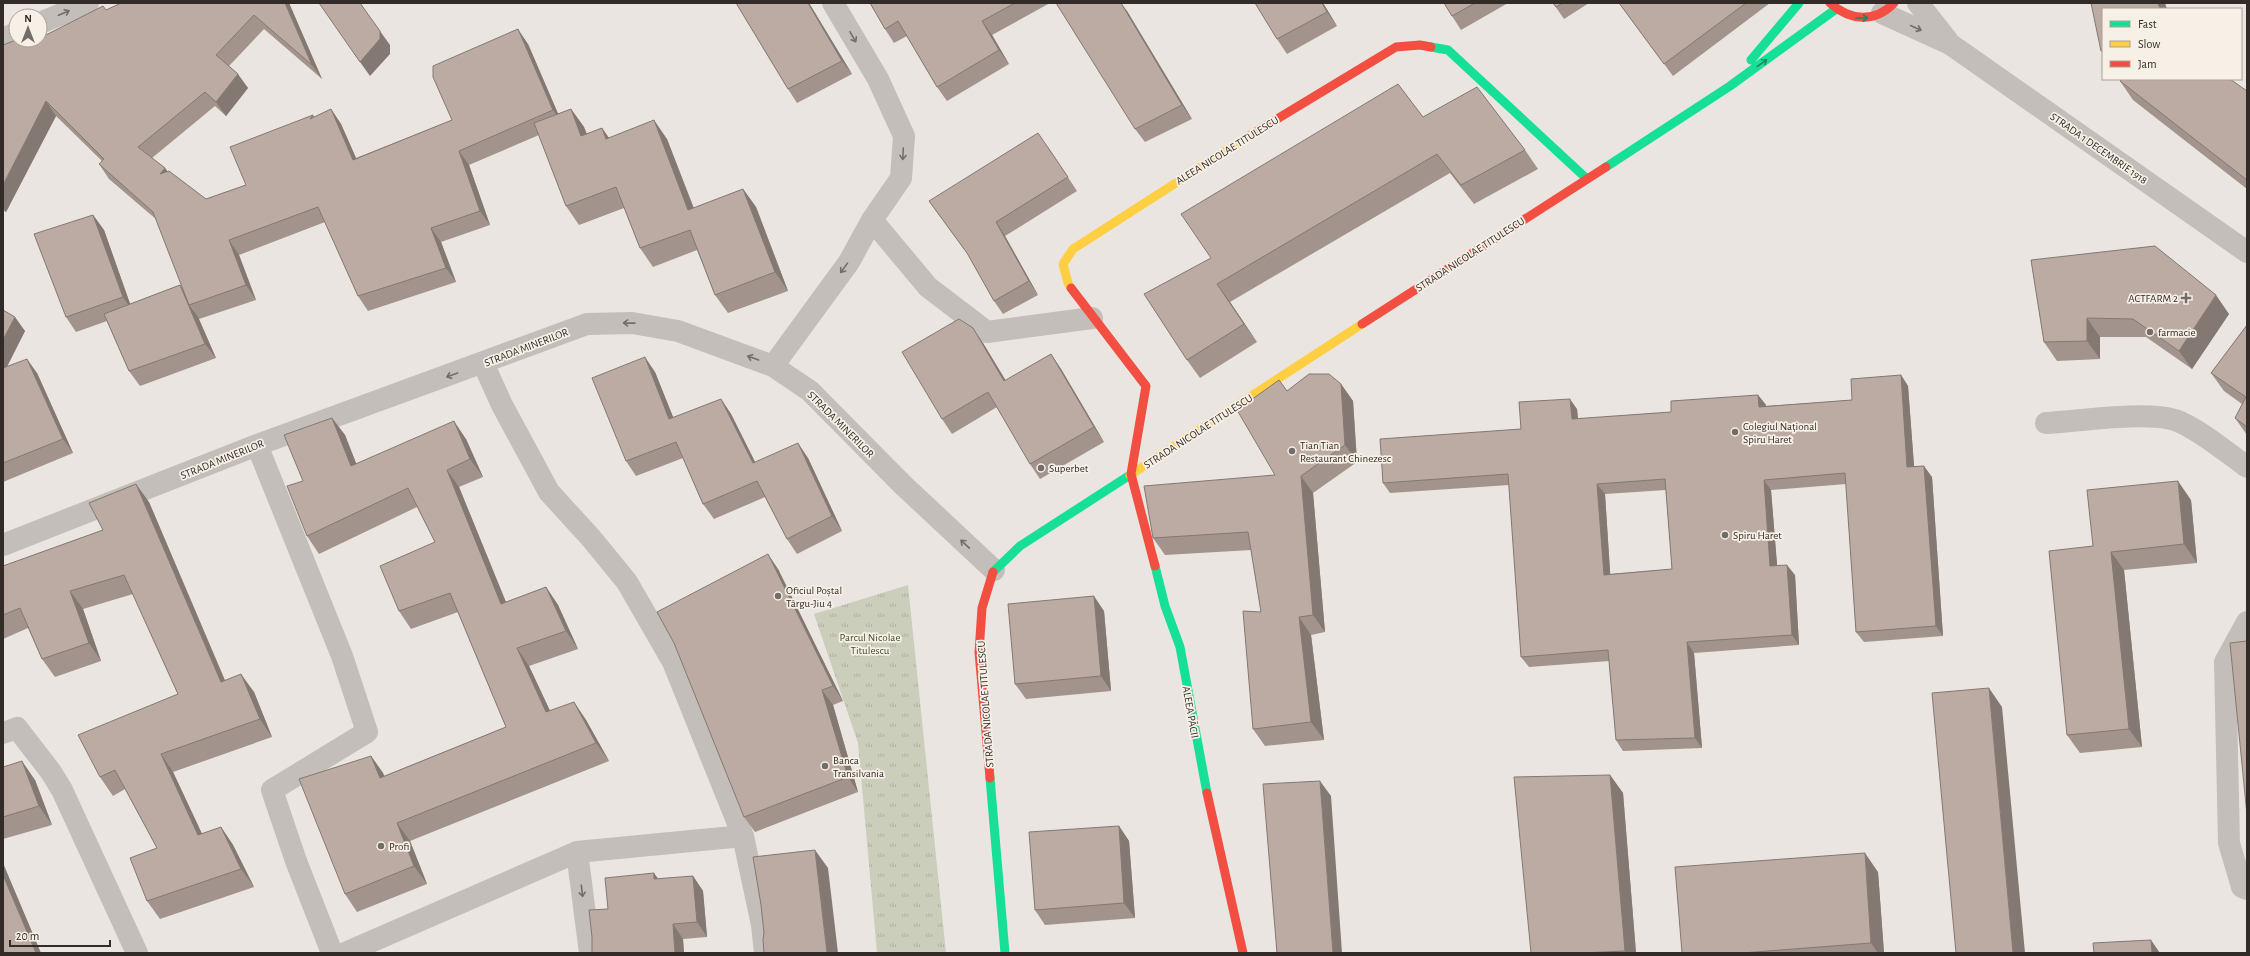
<svg xmlns="http://www.w3.org/2000/svg" width="2250" height="956" viewBox="0 0 2250 956" font-family="'Alegreya Sans',sans-serif">
  <style>
    .park { fill: url(#park-tufts) }
    .lines { fill: none; stroke-linecap: round; stroke-linejoin: round }
    .street { stroke: #c3beb9; stroke-width: 22 }
    .fast { stroke: #16e098; stroke-width: 9 }
    .slow { stroke: #ffcf43; stroke-width: 9 }
    .jam { stroke: #f24e42; stroke-width: 9 }
    .wall { fill: #a2938c; fill-rule: evenodd }
    .shaded-wall { fill: #847872 }
    .building { fill: #bcaba3; stroke: #847872; fill-rule: evenodd }
    .oneway { stroke: #746d69 }
    .oneway2 { stroke: #248660 }
    .poi-dot { fill: #736c68; stroke: #f7f0e7; stroke-width: 1.5 }
    .labels { text-anchor: middle; stroke-width: 3.5; stroke-linejoin: round; paint-order: stroke }
    .street-label { font-size: 11px; fill: #332b27; stroke: #f7f0e7 }
    .poi-label { font-size: 11px; fill: #332b27; stroke: #f7f0e7; text-anchor: start }
    .park-label { font-size: 11px; fill: #424f2e; stroke: #f7f0e7 }
  </style>
  <defs>
    <pattern id="park-tufts" width="24" height="20" patternUnits="userSpaceOnUse"><rect width="24" height="20" fill="#cbcebb"/><path d="M3 7l-1-3M5 7V3M7 7l1-3M15 17l-1-3M17 17v-4M19 17l1-3" fill="none" stroke="#afb1a1"/></pattern>
  </defs>
  <rect width="100%" height="100%" fill="#eae5e0"/>
  <path class="park" d="M 908,585 L 946,953 L 877,953 L 858,743 L 814,614 Z"/>
  <g class="lines">
    <path class="street" d="M 1918,3 L 1948,41
      M 1882,13 L 1950,44 L 2247,252
      M 40,23 L 88,3
      M 3,39 L 16,33
      M 872,220 L 928,287 L 987,332 L 1092,318
      M 483,363 L 502,405 L 549,492 L 591,538 L 627,582 L 673,662 L 743,836 L 762,925 L 765,953
      M 773,366 L 849,262 L 872,220 L 901,178 L 904,136 L 878,79 L 833,3
      M 2046,423 C 2080,421 2144,411 2175,420 C 2196,427 2228,453 2247,467
      M 257,445 L 342,656 L 367,732 L 272,790 L 296,861 L 332,953
      M 3,545 L 257,445 L 587,324 L 632,323 L 678,331 L 773,366 L 810,391 L 903,485 L 994,570
      M 2247,622 L 2225,662 L 2229,843 L 2242,887 L 2247,889
      M 3,733 L 17,728 L 51,772 L 62,790 L 137,953
      M 577,852 L 590,953
      M 345,953 L 577,852 L 743,836"/>
    <path class="fast" d="M 1431,47 L 1448,50 L 1587,179
      M 1751,60 L 1799,3
      M 1606,167 L 1730,86 L 1836,9
      M 1155,566 L 1165,606 L 1180,647 L 1207,793
      M 993,572 L 1020,546 L 1130,475
      M 990,778 L 1005,953"/>
    <path class="slow" d="M 1071,288 L 1068,283 L 1063,264 L 1073,249 L 1249,136
      M 1130,475 L 1362,324"/>
    <path class="jam" d="M 1830,3 C 1850,21 1875,23 1894,3
      M 1249,136 L 1396,47 L 1420,45 L 1431,47
      M 1071,288 L 1146,386 L 1131,474 L 1155,566
      M 1362,324 L 1606,167
      M 990,778 L 979,652 L 982,608 L 993,572
      M 1207,793 L 1243,953"/>
  </g>
  <path class="wall" d="M 289,3 L 322,79 L 264,29 L 229,66 L 248,88 L 226,116 L 215,106 L 152,158 L 165,168 L 167,171 L 206,199 L 246,185 L 313,115 L 315,117 L 331,109 L 341,124 L 356,158 L 452,120 L 528,44 L 558,114 L 571,109 L 584,127 L 587,134 L 602,128 L 609,138 L 667,139 L 694,208 L 743,189 L 756,207 L 788,291 L 728,313 L 715,295 L 697,250 L 653,267 L 640,248 L 624,208 L 579,225 L 566,206 L 539,135 L 469,165 L 490,225 L 441,242 L 456,282 L 368,311 L 358,296 L 325,222 L 239,255 L 256,300 L 199,319 L 198,317 L 216,358 L 140,386 L 129,371 L 107,321 L 76,332 L 66,317 L 93,215 L 104,230 L 130,304 L 180,285 L 184,291 L 157,220 L 109,179 L 99,164 L 102,161 L 56,116 L 6,212 L 3,210 L 3,45 L 40,38 L 106,10 Z
    M 736,3 L 809,3 L 852,74 L 797,103 L 788,89 Z
    M 870,3 L 1050,3 L 992,35 L 1009,64 L 947,101 L 937,87 L 907,36 L 894,43 L 885,29 Z
    M 1255,3 L 1323,3 L 1337,26 L 1287,54 L 1277,39 Z
    M 1444,3 L 1508,3 L 1461,30 L 1452,16 Z
    M 1553,3 L 1589,3 L 1564,19 Z
    M 1619,3 L 1770,3 L 1673,76 Z
    M 1127,11 L 1192,119 L 1145,142 L 1135,129 Z
    M 2120,81 L 2247,91 L 2247,189 L 2133,100 Z
    M 1423,117 L 1525,150 L 1538,169 L 1474,204 L 1450,173 L 1230,302 L 1257,342 L 1200,378 L 1187,360 L 1211,258 Z
    M 1048,147 L 1077,191 L 1005,236 L 1038,295 L 1003,314 L 994,301 L 969,256 L 929,201 Z
    M 2031,260 L 2229,314 L 2192,369 L 2146,337 L 2100,337 L 2100,359 L 2057,361 L 2044,342 Z
    M 3,310 L 25,331 L 7,367 L 37,373 L 73,453 L 3,482 Z
    M 2247,325 L 2247,435 L 2235,418 L 2242,404 L 2224,391 L 2211,373 Z
    M 983,343 L 1006,381 L 1051,354 L 1061,369 L 1104,442 L 1040,479 L 1030,464 L 997,407 L 952,434 L 942,419 Z
    M 655,372 L 673,418 L 721,399 L 731,414 L 755,462 L 808,458 L 842,531 L 797,554 L 787,539 L 765,497 L 714,519 L 703,504 L 683,458 L 636,476 L 626,461 Z
    M 1901,375 L 1908,386 L 1914,467 L 1932,477 L 1943,636 L 1864,642 L 1856,632 L 1846,484 L 1771,490 L 1777,566 L 1795,575 L 1799,645 L 1694,653 L 1702,748 L 1623,751 L 1616,740 L 1609,661 L 1529,667 L 1521,657 L 1509,485 L 1390,493 L 1383,483 L 1521,429 L 1577,409 L 1578,419 L 1671,412 L 1758,395 L 1766,405 L 1766,406 L 1852,400 ZM 1666,490 L 1672,569 L 1610,574 L 1605,494 Z
    M 1279,380 L 1287,391 L 1341,384 L 1353,401 L 1357,462 L 1313,493 L 1325,632 L 1311,635 L 1324,740 L 1265,746 L 1253,729 L 1261,612 L 1251,550 L 1165,555 L 1153,538 L 1275,475 Z
    M 332,418 L 345,435 L 356,464 L 466,439 L 483,477 L 459,487 L 506,602 L 546,587 L 558,605 L 578,649 L 529,666 L 550,711 L 574,702 L 586,720 L 609,761 L 410,841 L 427,884 L 357,912 L 345,894 L 371,756 L 383,773 L 384,776 L 506,727 L 458,612 L 411,629 L 399,611 L 435,542 L 417,507 L 319,554 L 307,536 L 303,481 Z
    M 2191,500 L 2197,563 L 2124,570 L 2142,747 L 2080,753 L 2067,735 L 2093,546 Z
    M 149,502 L 225,680 L 254,692 L 272,737 L 173,772 L 202,834 L 221,827 L 233,845 L 254,887 L 160,919 L 147,901 L 157,848 L 125,789 L 113,796 L 100,777 L 178,694 L 133,594 L 83,609 L 101,661 L 55,677 L 42,659 L 28,628 L 3,639 L 3,566 L 103,530 Z
    M 778,569 L 843,701 L 833,705 L 858,792 L 755,832 L 744,817 Z
    M 1104,611 L 1111,691 L 1026,699 L 1015,684 Z
    M 3,767 L 35,780 L 52,825 L 3,839 Z
    M 1610,775 L 1623,793 L 1636,953 L 1531,953 Z
    M 1119,826 L 1129,841 L 1135,918 L 1045,925 L 1035,910 Z
    M 1878,872 L 1884,953 L 1682,953 Z
    M 693,876 L 703,891 L 707,937 L 683,939 L 684,953 L 592,953 L 608,909 L 658,879 Z"/>
  <path class="shaded-wall" d="M 285,3 L 289,3 L 322,79 L 312,65 Z
    M 808,3 L 809,3 L 852,74 L 842,61 Z
    M 1121,3 L 1127,11 L 1192,119 L 1182,105 Z
    M 1322,3 L 1323,3 L 1337,26 L 1327,12 Z
    M 2158,3 L 2165,3 L 2167,9 L 2160,9 Z
    M 982,21 L 992,35 L 1009,64 L 999,50 Z
    M 518,29 L 528,44 L 563,125 L 553,110 Z
    M 380,31 L 390,45 L 390,54 L 370,76 L 360,62 Z
    M 238,74 L 248,88 L 226,116 L 216,102 Z
    M 46,101 L 56,116 L 6,212 L 3,207 L 3,185 Z
    M 331,109 L 341,124 L 363,174 L 353,160 Z
    M 571,109 L 584,127 L 594,155 L 581,136 Z
    M 654,120 L 667,139 L 701,228 L 688,210 Z
    M 602,128 L 615,147 L 606,139 Z
    M 459,151 L 469,165 L 490,225 L 480,211 Z
    M 165,168 L 175,182 L 160,174 Z
    M 743,189 L 756,207 L 788,291 L 775,272 Z
    M 93,215 L 104,230 L 133,312 L 123,297 Z
    M 996,222 L 1005,236 L 1038,295 L 1029,281 Z
    M 431,228 L 441,242 L 456,282 L 446,268 Z
    M 229,240 L 239,255 L 256,300 L 246,285 Z
    M 1217,284 L 1230,302 L 1257,342 L 1244,324 Z
    M 180,285 L 190,300 L 189,305 L 198,317 L 216,358 L 205,344 Z
    M 2216,295 L 2229,314 L 2192,369 L 2179,351 Z
    M 15,317 L 25,331 L 3,374 L 3,340 Z
    M 2087,318 L 2100,337 L 2100,359 L 2087,341 Z
    M 973,328 L 983,343 L 1015,396 L 1004,381 Z
    M 1051,354 L 1061,369 L 1104,442 L 1094,427 Z
    M 645,357 L 655,372 L 680,434 L 669,419 Z
    M 27,359 L 37,373 L 73,453 L 63,439 Z
    M 1901,375 L 1908,386 L 1915,478 L 1907,467 Z
    M 1341,384 L 1353,401 L 1357,462 L 1345,445 Z
    M 1758,395 L 1766,405 L 1767,417 L 1759,407 Z
    M 721,399 L 731,414 L 763,478 L 753,463 Z
    M 1570,399 L 1577,409 L 1579,429 L 1572,419 Z
    M 332,418 L 345,435 L 364,483 L 351,466 Z
    M 454,421 L 466,439 L 483,477 L 470,459 Z
    M 798,443 L 808,458 L 842,531 L 832,516 Z
    M 1924,466 L 1932,477 L 1943,636 L 1936,626 Z
    M 447,470 L 459,487 L 514,622 L 501,604 Z
    M 1301,476 L 1313,493 L 1325,632 L 1313,615 Z
    M 1764,480 L 1771,490 L 1778,576 L 1770,566 Z
    M 2178,481 L 2191,500 L 2197,563 L 2184,544 Z
    M 136,484 L 149,502 L 233,700 L 221,682 Z
    M 1597,484 L 1605,494 L 1611,585 L 1604,575 Z
    M 2111,552 L 2124,570 L 2142,747 L 2129,729 Z
    M 768,554 L 778,569 L 843,701 L 833,686 Z
    M 1787,565 L 1795,575 L 1799,645 L 1792,635 Z
    M 546,587 L 558,605 L 578,649 L 566,631 Z
    M 70,591 L 83,609 L 101,661 L 89,643 Z
    M 1094,596 L 1104,611 L 1111,691 L 1101,676 Z
    M 1299,617 L 1311,635 L 1324,740 L 1311,722 Z
    M 1687,642 L 1694,653 L 1702,748 L 1695,738 Z
    M 517,648 L 529,666 L 559,730 L 546,712 Z
    M 241,674 L 254,692 L 272,737 L 260,719 Z
    M 1989,688 L 2002,707 L 2025,953 L 2013,953 Z
    M 822,690 L 833,705 L 858,792 L 848,777 Z
    M 574,702 L 586,720 L 609,761 L 596,743 Z
    M 161,754 L 173,772 L 211,853 L 198,835 Z
    M 371,756 L 383,773 L 392,795 L 380,778 Z
    M 22,761 L 35,780 L 52,825 L 39,806 Z
    M 1610,775 L 1623,793 L 1636,953 L 1626,953 L 1625,951 Z
    M 1320,781 L 1331,796 L 1342,953 L 1333,953 Z
    M 397,823 L 410,841 L 427,884 L 414,866 Z
    M 1119,826 L 1129,841 L 1135,918 L 1124,903 Z
    M 221,827 L 233,845 L 254,887 L 241,869 Z
    M 815,850 L 828,868 L 838,953 L 827,953 Z
    M 1865,853 L 1878,872 L 1884,953 L 1878,953 L 1871,943 Z
    M 3,863 L 41,953 L 36,953 L 3,875 Z
    M 654,873 L 664,887 L 654,879 Z
    M 693,876 L 703,891 L 707,937 L 697,922 Z
    M 673,924 L 683,939 L 684,953 L 675,953 Z
    M 2151,940 L 2160,953 L 2152,953 Z"/>
  <path class="building" d="M 121,3 L 285,3 L 312,65 L 254,15 L 216,55 L 238,74 L 216,102 L 205,92 L 138,147 L 165,168 L 160,174 L 169,171 L 206,199 L 246,185 L 230,147 L 313,115 L 310,119 L 331,109 L 353,160 L 452,120 L 433,77 L 433,66 L 518,29 L 553,110 L 459,151 L 480,211 L 431,228 L 446,268 L 358,296 L 318,207 L 229,240 L 246,285 L 189,305 L 153,212 L 99,164 L 104,159 L 46,101 L 3,185 L 3,45 L 16,40 L 40,40 L 40,38 L 103,6 L 106,10 Z
    M 319,3 L 360,3 L 380,31 L 380,39 L 360,62 Z
    M 736,3 L 808,3 L 842,61 L 788,89 Z
    M 870,3 L 1015,3 L 982,21 L 999,50 L 937,87 L 898,21 L 885,29 Z
    M 1056,3 L 1121,3 L 1182,105 L 1135,129 Z
    M 1255,3 L 1322,3 L 1327,12 L 1277,39 Z
    M 1444,3 L 1475,3 L 1452,16 Z
    M 1553,3 L 1563,3 L 1556,7 Z
    M 1619,3 L 1746,3 L 1664,64 Z
    M 2091,3 L 2158,3 L 2160,9 L 2103,9 L 2103,52 L 2101,51 Z
    M 2122,79 L 2230,79 L 2247,91 L 2247,180 L 2120,81 Z
    M 1398,84 L 1423,117 L 1477,87 L 1525,150 L 1461,185 L 1437,154 L 1217,284 L 1244,324 L 1187,360 L 1144,294 L 1211,258 L 1181,214 Z
    M 571,109 L 581,136 L 602,128 L 606,139 L 654,120 L 688,210 L 743,189 L 775,272 L 715,295 L 690,230 L 640,248 L 616,187 L 566,206 L 534,123 Z
    M 1038,133 L 1068,177 L 996,222 L 1029,281 L 994,301 L 967,253 L 929,201 Z
    M 93,215 L 123,297 L 66,317 L 34,234 Z
    M 2155,246 L 2216,295 L 2179,351 L 2133,319 L 2087,318 L 2087,341 L 2044,342 L 2031,260 Z
    M 180,285 L 205,344 L 129,371 L 104,314 Z
    M 3,310 L 15,317 L 3,340 Z
    M 959,319 L 973,328 L 1004,381 L 1051,354 L 1094,427 L 1030,464 L 988,392 L 942,419 L 902,352 Z
    M 2247,325 L 2247,427 L 2235,418 L 2246,397 L 2211,373 Z
    M 645,357 L 669,419 L 721,399 L 753,463 L 798,443 L 832,516 L 787,539 L 757,481 L 703,504 L 676,442 L 626,461 L 592,378 Z
    M 27,359 L 63,439 L 3,463 L 3,368 Z
    M 1309,374 L 1329,374 L 1341,384 L 1345,445 L 1301,476 L 1313,615 L 1299,617 L 1311,722 L 1253,729 L 1243,611 L 1261,612 L 1248,532 L 1153,538 L 1144,486 L 1275,475 L 1237,410 L 1279,380 L 1287,391 Z
    M 1901,375 L 1907,467 L 1924,466 L 1936,626 L 1856,632 L 1845,473 L 1764,480 L 1770,566 L 1787,565 L 1792,635 L 1687,642 L 1695,738 L 1616,740 L 1608,650 L 1521,657 L 1508,474 L 1383,483 L 1380,439 L 1521,429 L 1519,402 L 1570,399 L 1572,419 L 1671,412 L 1671,401 L 1758,395 L 1759,407 L 1852,400 L 1851,379 ZM 1665,479 L 1672,569 L 1604,575 L 1597,484 Z
    M 332,418 L 351,466 L 454,421 L 470,459 L 447,470 L 501,604 L 546,587 L 566,631 L 517,648 L 546,712 L 574,702 L 596,743 L 397,823 L 414,866 L 345,894 L 299,779 L 371,756 L 380,778 L 506,727 L 450,593 L 399,611 L 380,566 L 435,542 L 408,488 L 307,536 L 287,486 L 303,481 L 284,435 Z
    M 2178,481 L 2184,544 L 2111,552 L 2129,729 L 2067,735 L 2049,551 L 2093,546 L 2087,490 Z
    M 136,484 L 221,682 L 241,674 L 260,719 L 161,754 L 198,835 L 221,827 L 241,869 L 147,901 L 130,858 L 157,848 L 115,770 L 100,777 L 78,735 L 178,694 L 124,575 L 70,591 L 89,643 L 42,659 L 20,608 L 3,615 L 3,566 L 103,530 L 89,503 Z
    M 768,554 L 833,686 L 822,690 L 848,777 L 744,817 L 674,643 L 657,612 Z
    M 1094,596 L 1101,676 L 1015,684 L 1008,604 Z
    M 2247,641 L 2247,815 L 2230,643 Z
    M 1989,688 L 2013,953 L 1956,953 L 1932,693 Z
    M 22,761 L 39,806 L 3,817 L 3,767 Z
    M 1610,775 L 1625,951 L 1582,953 L 1531,953 L 1514,777 Z
    M 1320,781 L 1333,953 L 1277,953 L 1263,784 Z
    M 1119,826 L 1124,903 L 1035,910 L 1029,832 Z
    M 815,850 L 827,953 L 764,953 L 763,940 L 764,933 L 761,905 L 753,857 Z
    M 1865,853 L 1871,943 L 1742,953 L 1682,953 L 1675,867 Z
    M 654,873 L 654,879 L 693,876 L 697,922 L 673,924 L 675,953 L 592,953 L 592,937 L 589,910 L 608,909 L 605,878 Z
    M 3,875 L 36,953 L 3,953 Z
    M 2151,940 L 2152,953 L 2094,953 L 2093,943 Z"/>
  <defs><path id="oneway-shaft" d="M-6 0H5M1.5-3L5.5 0L1.5 3" fill="none" stroke-width="1.6" stroke-linecap="round" stroke-linejoin="round"/></defs>
  <g class="oneway">
    <use href="#oneway-shaft" transform="translate(64 13) rotate(-23)"/>
    <use href="#oneway-shaft" transform="translate(1916 28) rotate(24)"/>
    <use href="#oneway-shaft" transform="translate(853 37) rotate(60)"/>
    <use href="#oneway-shaft" transform="translate(903 154) rotate(93)"/>
    <use href="#oneway-shaft" transform="translate(844 268) rotate(126)"/>
    <use href="#oneway-shaft" transform="translate(629 323) rotate(-179)"/>
    <use href="#oneway-shaft" transform="translate(753 358) rotate(-160)"/>
    <use href="#oneway-shaft" transform="translate(452 375) rotate(160)"/>
    <use href="#oneway-shaft" transform="translate(965 544) rotate(-137)"/>
    <use href="#oneway-shaft" transform="translate(582 891) rotate(83)"/>
  </g>
  <g class="oneway2">
    <use href="#oneway-shaft" transform="translate(1862 18)"/>
    <use href="#oneway-shaft" transform="translate(1762 63) rotate(-36)"/>
  </g>
  <g class="poi-dot">
    <path d="M2184 292h4v4h4v4h-4v4h-4v-4h-4v-4h4z"/>
    <circle cx="2150" cy="332" r="4"/>
    <circle cx="1735" cy="432" r="4"/>
    <circle cx="1292" cy="451" r="4"/>
    <circle cx="1041" cy="468" r="4"/>
    <circle cx="1725" cy="535" r="4"/>
    <circle cx="778" cy="596" r="4"/>
    <circle cx="825" cy="766" r="4"/>
    <circle cx="381" cy="846" r="4"/>
  </g>
  <g class="labels">
    <g class="street-label">
      <text transform="translate(2099 148) rotate(35)" y="4">STRADA 1 DECEMBRIE 1918</text>
      <text transform="translate(1227 150) rotate(-32)" y="4">ALEEA NICOLAE TITULESCU</text>
      <text transform="translate(1470 254) rotate(-33)" y="4">STRADA NICOLAE TITULESCU</text>
      <text transform="translate(526 347) rotate(-21)" y="4">STRADA MINERILOR</text>
      <text transform="translate(841 424) rotate(45)" y="4">STRADA MINERILOR</text>
      <text transform="translate(1198 431) rotate(-33)" y="4">STRADA NICOLAE TITULESCU</text>
      <text transform="translate(222 459) rotate(-22)" y="4">STRADA MINERILOR</text>
      <text transform="translate(985 704) rotate(-94)" y="4">STRADA NICOLAE TITULESCU</text>
      <text transform="translate(1191 712) rotate(80)" y="4">ALEEA PĂCII</text>
    </g>
    <g class="poi-label">
      <text x="2178" y="302" text-anchor="end">ACTFARM 2</text>
      <text x="2158" y="336">farmacie</text>
      <text x="1743" y="430">Colegiul Național<tspan x="1743" dy="13">Spiru Haret</tspan></text>
      <text x="1300" y="449">Tian Tian<tspan x="1300" dy="13">Restaurant Chinezesc</tspan></text>
      <text x="1049" y="472">Superbet</text>
      <text x="1733" y="539">Spiru Haret</text>
      <text x="786" y="594">Oficiul Poștal<tspan x="786" dy="13">Târgu-Jiu 4</tspan></text>
      <text x="833" y="764">Banca<tspan x="833" dy="13">Transilvania</tspan></text>
      <text x="389" y="850">Profi</text>
    </g>
    <g class="park-label">
      <text x="870" y="641">Parcul Nicolae<tspan x="870" dy="13">Titulescu</tspan></text>
    </g>
  </g>
  <rect width="2250" height="956" fill="none" stroke="#332b27" stroke-width="8"/>
  <rect x="2102" y="8" width="140" height="72" fill="#f7f0e7" stroke="#a9a19a"/>
  <rect x="2110" y="21" width="20" height="6" fill="#16e098" stroke="#a9a19a"/>
  <text x="2138" y="28" font-size="12" fill="#332b27">Fast</text>
  <rect x="2110" y="41" width="20" height="6" fill="#ffcf43" stroke="#a9a19a"/>
  <text x="2138" y="48" font-size="12" fill="#332b27">Slow</text>
  <rect x="2110" y="61" width="20" height="6" fill="#f24e42" stroke="#a9a19a"/>
  <text x="2138" y="68" font-size="12" fill="#332b27">Jam</text>
  <g transform="translate(28 28)"><circle r="19" fill="#f7f0e7" stroke="#a9a19a"/>
  <path d="M0-3L7 15L0 10L-7 15Z" fill="#736c68"/>
  <text y="-6" font-size="11" font-weight="bold" text-anchor="middle" fill="#332b27">N</text>
  </g>
  <path d="M10 940v6h100v-6" fill="none" stroke="#332b27" stroke-width="2"/>
  <text x="16" y="940" font-size="12" fill="#332b27" stroke="#f7f0e7" stroke-width="3" paint-order="stroke">20 m</text>
</svg>
